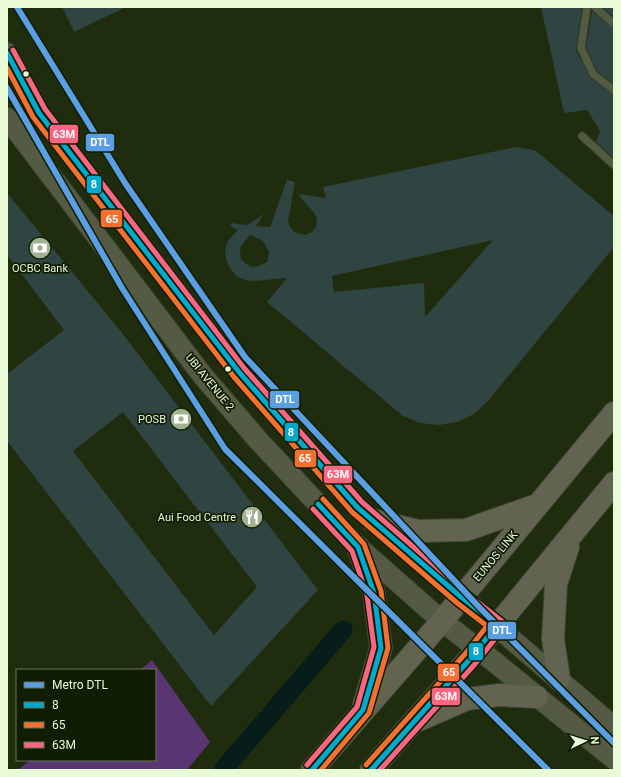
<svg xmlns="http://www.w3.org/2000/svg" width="621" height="777" viewBox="0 0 621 777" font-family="Roboto,sans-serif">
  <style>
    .green { fill: #593671 }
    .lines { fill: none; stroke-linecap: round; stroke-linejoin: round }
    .canal { stroke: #071d19; stroke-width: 19 }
    .building { fill: #304441; fill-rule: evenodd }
    .service-casing { stroke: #3d4630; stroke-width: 9 }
    .secondary-casing { stroke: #3d4630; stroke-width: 22 }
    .trunk-casing { stroke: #3d4630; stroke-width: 24 }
    .service { stroke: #505b41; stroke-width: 7 }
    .secondary { stroke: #545a44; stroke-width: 20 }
    .trunk { stroke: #626351; stroke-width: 22 }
    .bus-1-casing { stroke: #111d02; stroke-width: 8 }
    .bus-2-casing { stroke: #111d02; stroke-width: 8 }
    .bus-3-casing { stroke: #111d02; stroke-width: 8 }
    .bus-1 { stroke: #00a9ce; stroke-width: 5 }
    .bus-2 { stroke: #f46f30; stroke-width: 5 }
    .bus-3 { stroke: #fa6682; stroke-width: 5 }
    .metro-1-casing { stroke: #111d02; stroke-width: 9 }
    .metro-1 { stroke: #5a9fe4; stroke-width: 6 }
    .bus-dot { fill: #e8fad6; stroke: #111d02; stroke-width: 1.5 }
    .labels { text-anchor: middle; stroke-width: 3.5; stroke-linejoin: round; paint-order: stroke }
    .poi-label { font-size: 11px; fill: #e8fad6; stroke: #111d02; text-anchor: end }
    .street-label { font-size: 11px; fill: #e8fad6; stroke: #111d02 }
    .line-badge { stroke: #111d02; stroke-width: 1.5 }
    .badge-label { font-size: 11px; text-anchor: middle; font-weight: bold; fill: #fff }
  </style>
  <rect width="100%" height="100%" fill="#202c0e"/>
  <path class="green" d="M 152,660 L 210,742 L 187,770 L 18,770 L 30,760 L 155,760 L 155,670 L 140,670 Z"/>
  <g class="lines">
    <path class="canal" d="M 223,770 L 343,630"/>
  </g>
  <path class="building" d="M 62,7 L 126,7 L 74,32 Z
    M 541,7 L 582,7 L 576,50 L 590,78 L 614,95 L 614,158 L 596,142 L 600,131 L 587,110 L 564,113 Z
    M 602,7 L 614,7 L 614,17 Z
    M 592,11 L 614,29 L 614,84 L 597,71 L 586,47 Z
    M 516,147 L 534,150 L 541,155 L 614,216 L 614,247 L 488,401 L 474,414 L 457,422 L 439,425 L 420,423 L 403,416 L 267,302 L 287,278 L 254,281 L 245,280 L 236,276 L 230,268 L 226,259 L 225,250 L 228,241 L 238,230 L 230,226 L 231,223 L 247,225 L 264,214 L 256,226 L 270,227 L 287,180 L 295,182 L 288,221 L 290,227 L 294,232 L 306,235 L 312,232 L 316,227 L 317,220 L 315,214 L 298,194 L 326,198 L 323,187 ZM 250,235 L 263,241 L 269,252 L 267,262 L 258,266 L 252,267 L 246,264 L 241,259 L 240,253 L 241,246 ZM 493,240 L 425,317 L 424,283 L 334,292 L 332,276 Z
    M 7,193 L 119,329 L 318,590 L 211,706 L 7,441 L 7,374 L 64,330 L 7,255 ZM 123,412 L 257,587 L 214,635 L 73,451 Z"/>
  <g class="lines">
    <g class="service-casing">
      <path id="service" d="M 587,7 L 581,48 L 593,74 L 614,90
        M 595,7 L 614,24
        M 582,136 L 614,165"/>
    </g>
    <g class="secondary-casing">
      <path id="secondary" d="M 7,53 L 39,113 L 239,372 L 357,507 L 614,727
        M 7,118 L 203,376 L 258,440 L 358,547 L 442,621 L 497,664 L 614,759"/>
    </g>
    <g class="trunk-casing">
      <path id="trunk" d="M 372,520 L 418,531 L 466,530 L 537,505
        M 358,547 L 374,593 L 381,648 L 364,705
        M 559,679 L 553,639 L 556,584 L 568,547
        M 419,720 L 467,699 L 499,695 L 537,697
        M 312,770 L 442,621 L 614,413
        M 371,770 L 478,649 L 614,483"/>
    </g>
    <use href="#service" class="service"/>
    <use href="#secondary" class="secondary"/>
    <use href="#trunk" class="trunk"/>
    <g class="bus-1-casing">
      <path id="bus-1" d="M 7,53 L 39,113 L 239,372 L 357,507 L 461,597 L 497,625 L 470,659 L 371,770
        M 312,770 L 363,710 L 381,648 L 374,593 L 358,547 L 318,504"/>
    </g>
    <g class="bus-2-casing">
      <path id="bus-2" d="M 7,68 L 33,117 L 234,377 L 352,512 L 456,602 L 487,626 L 465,654 L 366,765
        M 321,770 L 369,713 L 388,648 L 381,591 L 364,544 L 323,499"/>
    </g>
    <g class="bus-3-casing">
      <path id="bus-3" d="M 13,50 L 45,109 L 244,368 L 362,502 L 465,592 L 503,622 L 503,629 L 475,664 L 380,770
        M 307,765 L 357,707 L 374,647 L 367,595 L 352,551 L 313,509"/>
    </g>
    <use href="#bus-1" class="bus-1"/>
    <use href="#bus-2" class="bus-2"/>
    <use href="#bus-3" class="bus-3"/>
    <g class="metro-1-casing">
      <path id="metro-1" d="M 17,7 L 125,183 L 245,357 L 481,609 L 614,743
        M 7,88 L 122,288 L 225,449 L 548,770"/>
    </g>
    <use href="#metro-1" class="metro-1"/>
  </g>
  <defs>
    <g id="bank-disc" transform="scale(1.15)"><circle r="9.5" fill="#a2b290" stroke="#111d02"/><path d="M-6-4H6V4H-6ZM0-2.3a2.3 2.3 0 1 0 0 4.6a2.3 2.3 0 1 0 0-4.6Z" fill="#fff"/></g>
    <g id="restaurant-disc" transform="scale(1.15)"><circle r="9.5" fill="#a2b290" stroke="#111d02"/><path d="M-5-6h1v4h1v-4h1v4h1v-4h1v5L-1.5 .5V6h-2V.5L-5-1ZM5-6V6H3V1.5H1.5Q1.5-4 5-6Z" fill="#fff"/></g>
  </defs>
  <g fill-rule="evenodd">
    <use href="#bank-disc" x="40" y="248"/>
    <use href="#bank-disc" x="181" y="419"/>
    <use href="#restaurant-disc" x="252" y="517"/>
  </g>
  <g class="bus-dot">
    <circle cx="26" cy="74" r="3.5"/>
    <circle cx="228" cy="369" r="3.5"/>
  </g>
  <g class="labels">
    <g class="poi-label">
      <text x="40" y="272" text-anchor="middle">OCBC Bank</text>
      <text x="166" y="423">POSB</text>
      <text x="236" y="521">Aui Food Centre</text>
    </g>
    <g class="street-label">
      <text transform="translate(210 382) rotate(51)" y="4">UBI AVENUE 2</text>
      <text transform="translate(495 556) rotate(-50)" y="4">EUNOS LINK</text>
    </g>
  </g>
  <g class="line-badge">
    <rect x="49" y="124" width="30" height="20" rx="4" fill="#fa6682"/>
    <rect x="85" y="133" width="30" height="19" rx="4" fill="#5a9fe4"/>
    <rect x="86" y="175" width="16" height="19" rx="4" fill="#00a9ce"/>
    <rect x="100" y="209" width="23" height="19" rx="4" fill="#f46f30"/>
    <rect x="269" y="390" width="31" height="19" rx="4" fill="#5a9fe4"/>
    <rect x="284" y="422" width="15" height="20" rx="4" fill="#00a9ce"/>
    <rect x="294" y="449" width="23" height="19" rx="4" fill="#f46f30"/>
    <rect x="323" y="465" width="30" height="19" rx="4" fill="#fa6682"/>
    <rect x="487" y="621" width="30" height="19" rx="4" fill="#5a9fe4"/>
    <rect x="468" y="642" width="16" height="19" rx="4" fill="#00a9ce"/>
    <rect x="437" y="663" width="23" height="19" rx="4" fill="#f46f30"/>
    <rect x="431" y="687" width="30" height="19" rx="4" fill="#fa6682"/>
  </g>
  <g class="badge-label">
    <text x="64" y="138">63M</text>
    <text x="100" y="146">DTL</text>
    <text x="94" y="188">8</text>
    <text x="112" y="223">65</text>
    <text x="285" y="403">DTL</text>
    <text x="291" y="436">8</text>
    <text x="305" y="462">65</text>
    <text x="338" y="478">63M</text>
    <text x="502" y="634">DTL</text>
    <text x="476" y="655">8</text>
    <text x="449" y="676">65</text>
    <text x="446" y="700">63M</text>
  </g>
  <rect width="621" height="777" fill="none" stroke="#e8fad6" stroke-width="16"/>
  <rect x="16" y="669" width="140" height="92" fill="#111d02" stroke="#677557"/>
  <rect x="24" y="682" width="20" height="6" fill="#5a9fe4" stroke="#677557"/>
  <text x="52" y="689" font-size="12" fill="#e8fad6">Metro DTL</text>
  <rect x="24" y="702" width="20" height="6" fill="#00a9ce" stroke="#677557"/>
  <text x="52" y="709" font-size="12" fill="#e8fad6">8</text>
  <rect x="24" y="722" width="20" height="6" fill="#f46f30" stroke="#677557"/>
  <text x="52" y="729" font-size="12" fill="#e8fad6">65</text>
  <rect x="24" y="742" width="20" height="6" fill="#fa6682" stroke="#677557"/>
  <text x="52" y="749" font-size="12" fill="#e8fad6">63M</text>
  <g transform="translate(585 741) rotate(86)" stroke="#111d02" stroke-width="3" paint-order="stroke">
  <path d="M0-3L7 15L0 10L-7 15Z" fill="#e8fad6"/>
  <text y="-6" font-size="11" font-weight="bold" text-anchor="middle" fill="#e8fad6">N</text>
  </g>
</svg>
